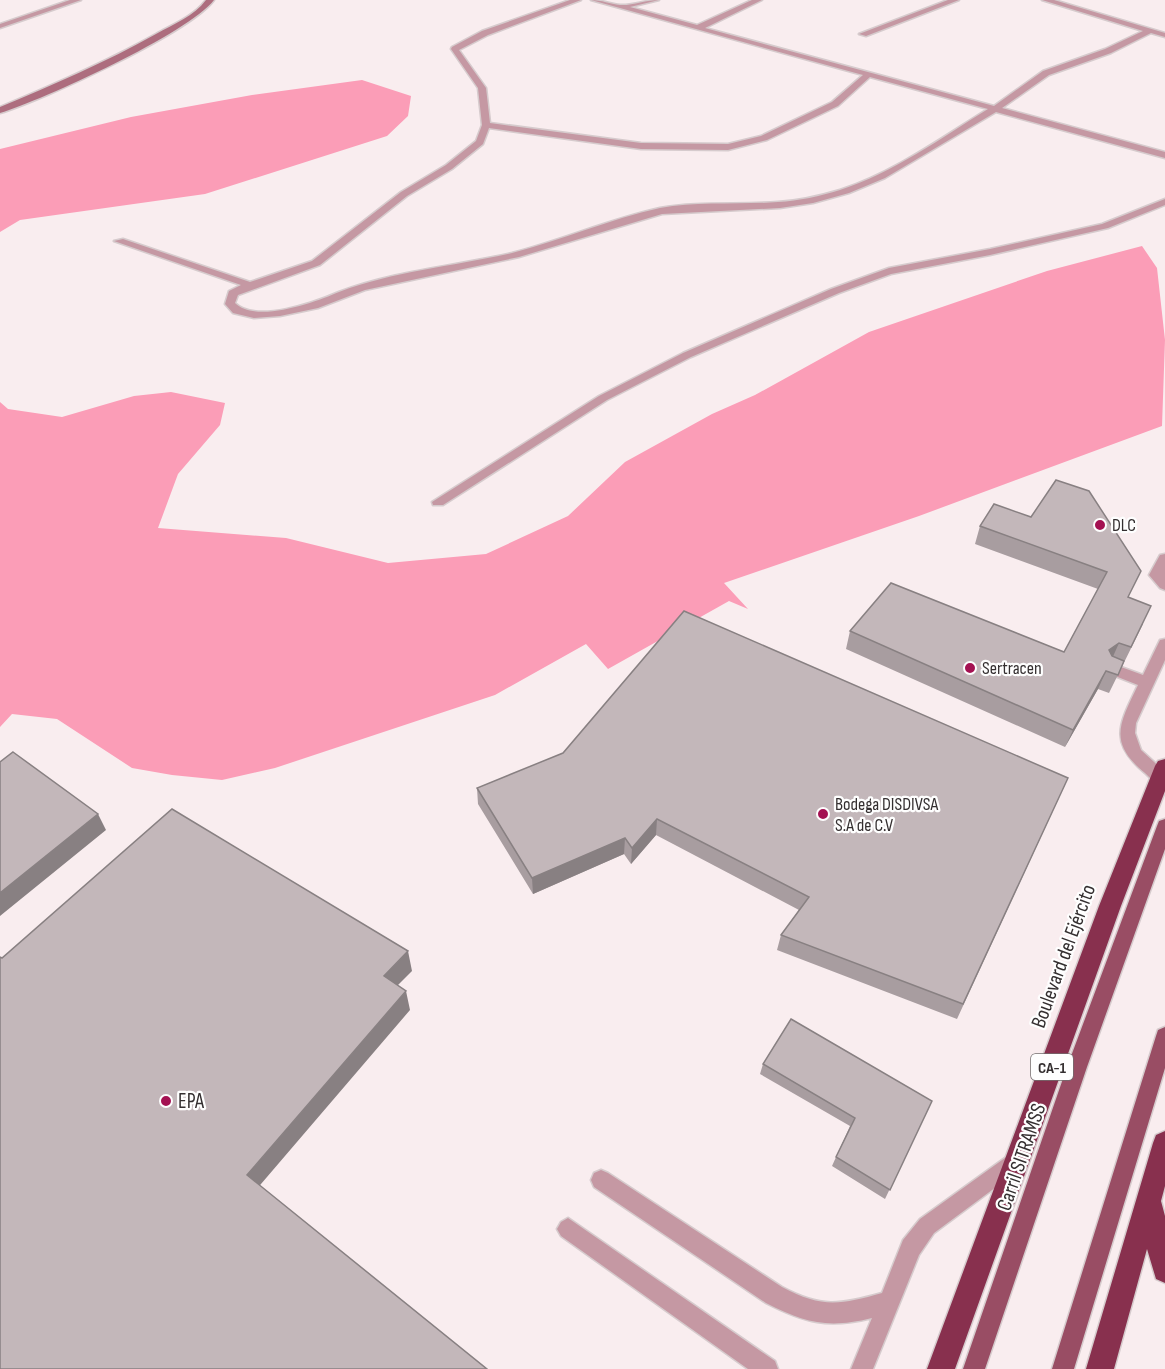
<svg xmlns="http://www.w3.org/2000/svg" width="1165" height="1369" viewBox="0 0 1165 1369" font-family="'Sofia Sans Condensed',sans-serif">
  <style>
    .green { fill: #fb9db7 }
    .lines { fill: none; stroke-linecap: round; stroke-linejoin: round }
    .lane-casing { stroke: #d6cbcd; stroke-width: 3 }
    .street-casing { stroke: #d6cbcd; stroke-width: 3 }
    .secondary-casing { stroke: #d6cbcd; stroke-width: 3 }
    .primary-casing { stroke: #d6cbcd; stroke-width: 3 }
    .highway-casing { stroke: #d6cbcd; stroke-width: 3 }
    .lane { fill: #c598a3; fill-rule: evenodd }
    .street { fill: #c598a3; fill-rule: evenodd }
    .secondary { fill: #ad6d7e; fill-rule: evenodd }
    .primary { fill: #994d64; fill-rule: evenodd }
    .highway { fill: #88304e; fill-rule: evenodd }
    .wall { fill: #a89da0 }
    .shaded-wall { fill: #888082 }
    .building { fill: #c3b7ba; stroke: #888082; stroke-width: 1.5 }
    .poi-dot { fill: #a41152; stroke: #fefefe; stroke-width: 2 }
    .labels { text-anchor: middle; stroke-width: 4.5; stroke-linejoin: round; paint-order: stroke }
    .shield { fill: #fefefe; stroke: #716d6e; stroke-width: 1.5 }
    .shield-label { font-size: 16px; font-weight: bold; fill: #342f30 }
    .poi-label { font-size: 18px; fill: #342f30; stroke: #fefefe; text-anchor: start }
    .near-street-label { font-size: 21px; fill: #342f30; stroke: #fefefe }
    .near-poi-label { font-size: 21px; fill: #342f30; stroke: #fefefe; text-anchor: start }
  </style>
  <rect width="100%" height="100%" fill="#f9edef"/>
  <path class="green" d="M 362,80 L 411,96 L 408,116 L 387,136 L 205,194 L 20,220 L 0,232 L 0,149 L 131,117 L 252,95 Z
    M 1142,246 L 1157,268 L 1165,340 L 1162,426 L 919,516 L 724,583 L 748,609 L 729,601 L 608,669 L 586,644 L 495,695 L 275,768 L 222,780 L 172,775 L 132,768 L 57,719 L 12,714 L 0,727 L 0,402 L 8,409 L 62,417 L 134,396 L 171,392 L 225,403 L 220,425 L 178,474 L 158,528 L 286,538 L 388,563 L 486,554 L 568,516 L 625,462 L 712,414 L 755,395 L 869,332 L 1047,271 Z"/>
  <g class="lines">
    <g class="lane-casing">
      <path id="lane" d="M 1165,554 L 1165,590 L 1160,588 L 1149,575 L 1160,555 Z
        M 1165,639 L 1165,660 L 1136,723 L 1135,733 L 1141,750 L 1165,772 L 1165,782 C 1156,785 1151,779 1145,773 C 1107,742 1120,723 1138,685 L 1105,672 L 1103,668 L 1110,663 L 1143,675 L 1160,640 Z
        M 1016,1150 L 1023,1153 L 1026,1160 L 1023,1167 L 934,1233 L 919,1255 L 873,1369 L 851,1369 L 872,1318 C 828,1329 805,1323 766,1303 L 594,1187 L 591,1180 L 594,1173 L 601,1170 L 608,1173 L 782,1287 C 821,1308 840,1305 882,1293 L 903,1240 L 920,1219 Z
        M 568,1218 L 775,1361 L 778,1369 L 748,1369 L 561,1236 L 557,1229 L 561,1222 Z"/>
    </g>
    <g class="street-casing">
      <path id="street" d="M 70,0 L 81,0 L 0,28 L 0,24 Z
        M 570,0 L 581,0 L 488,35 L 459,50 L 486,88 L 490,123 L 641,143 L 728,144 L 761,136 L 832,102 L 863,75 L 591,0 C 602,0 610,4 620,5 C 631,6 646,0 659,0 L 630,7 L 697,25 L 752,0 L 762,0 L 705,28 L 994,106 L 1043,71 L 1105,49 L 1143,31 L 1042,0 L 1054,0 L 1165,33 L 1165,37 L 1151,33 L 1111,53 L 1049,75 L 1002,108 L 1165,152 L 1165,158 L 996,112 L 885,178 L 849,193 L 813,203 L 780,208 L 662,214 L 519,257 L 365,290 L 318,308 L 280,316 L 254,318 L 233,313 L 225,304 L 229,291 L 241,285 L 114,241 L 123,239 L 250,282 L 312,261 L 401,192 L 446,165 L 476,141 L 482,125 L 478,88 L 451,49 L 452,47 L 482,31 ZM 870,77 L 988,109 C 941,138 893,173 840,190 C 820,196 799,201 778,202 C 739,205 698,201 660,208 C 610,219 562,240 512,253 C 455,266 394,271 339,292 C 316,302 256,324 235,303 L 238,295 L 320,265 L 407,196 L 452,169 L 483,144 L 489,128 L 641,149 L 728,150 L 767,140 L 838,106 Z
        M 948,0 L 959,0 L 866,36 L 859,34 Z
        M 1165,199 L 1165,205 L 1108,228 L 990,255 L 891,274 L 839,293 L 691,357 L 607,400 L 443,505 L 433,505 L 432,502 L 599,396 L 683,353 L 831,289 L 889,268 L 990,249 L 1102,224 Z"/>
    </g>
    <g class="secondary-casing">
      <path id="secondary" d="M 206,0 L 214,0 C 189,33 43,100 0,113 L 0,107 C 53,85 106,62 156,34 C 174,24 194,16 206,0 Z"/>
    </g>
    <g class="primary-casing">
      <path id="primary" d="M 1165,819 L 1165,849 L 1087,1067 L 985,1369 L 963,1369 L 1067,1067 L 1157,826 L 1159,821 Z
        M 1165,1027 L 1165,1068 L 1074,1369 L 1052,1369 L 1156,1036 L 1158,1030 Z"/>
    </g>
    <g class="highway-casing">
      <path id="highway" d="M 1165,759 L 1165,791 L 1121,906 L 955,1369 L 927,1369 L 1099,906 L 1155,766 L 1158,761 Z
        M 1165,1131 L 1165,1186 L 1161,1201 L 1165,1216 L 1165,1283 L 1156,1279 L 1147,1249 L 1114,1369 L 1086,1369 L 1153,1143 L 1156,1135 Z"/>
    </g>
    <use href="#lane" class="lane"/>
    <use href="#street" class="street"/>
    <use href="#secondary" class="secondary"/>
    <use href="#primary" class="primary"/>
    <use href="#highway" class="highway"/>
  </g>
  <path class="wall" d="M 1056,480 L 1129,597 L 1143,624 L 1109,693 L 1098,689 L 1065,747 L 846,649 L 850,631 L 1064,652 L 1098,589 L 975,544 L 980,526 L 1031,517 Z
    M 1068,778 L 957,1019 L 777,950 L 781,935 L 799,910 L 656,835 L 631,864 L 624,854 L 533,894 L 478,804 L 477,788 Z
    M 763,1064 L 932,1101 L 885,1199 L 832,1166 L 850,1126 L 760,1074 Z"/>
  <path class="shaded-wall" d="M 1119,643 L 1111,661 L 1109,650 Z
    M 1106,671 L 1098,689 L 1065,747 L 1073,730 Z
    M 98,814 L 106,830 L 0,916 L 0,893 Z
    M 657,819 L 656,835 L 631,864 L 632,848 Z
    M 625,838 L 624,854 L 533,894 L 532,878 Z
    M 408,951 L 412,971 L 388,995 L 384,976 Z
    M 406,991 L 410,1010 L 255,1191 L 247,1175 Z"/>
  <path class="building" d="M 1056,480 L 1089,491 L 1141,571 L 1128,597 L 1151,606 L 1131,647 L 1119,643 L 1109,650 L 1112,656 L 1124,661 L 1118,675 L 1106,671 L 1073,730 L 850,631 L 891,583 L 1064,652 L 1107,572 L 980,526 L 994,504 L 1031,517 Z
    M 684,611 L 1068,778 L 963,1004 L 781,935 L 809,897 L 657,819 L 632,848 L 625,838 L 532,878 L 477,788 L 563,753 Z
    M 13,752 L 98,814 L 0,893 L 0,762 Z
    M 172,809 L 408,951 L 384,976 L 406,991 L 247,1175 L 487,1369 L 0,1369 L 0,957 L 2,958 Z
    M 791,1019 L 932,1101 L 890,1190 L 836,1157 L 855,1118 L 763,1064 Z"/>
  <g class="poi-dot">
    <circle cx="1100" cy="525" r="6"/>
    <circle cx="970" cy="668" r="6"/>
    <circle cx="823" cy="814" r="6"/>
    <circle cx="166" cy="1101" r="6"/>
  </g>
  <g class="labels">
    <rect class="shield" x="1031" y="1054" width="42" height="26" rx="4.5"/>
    <g class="shield-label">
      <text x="1052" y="1073">CA-1</text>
    </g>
    <g class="poi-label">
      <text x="1112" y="531">DLC</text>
      <text x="982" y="674">Sertracen</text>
      <text x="835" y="810">Bodega DISDIVSA<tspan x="835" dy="21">S.A de C.V</tspan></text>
    </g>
    <g class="near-street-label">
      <text transform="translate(1063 956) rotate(-70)" y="7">Boulevard del Ejército</text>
      <text transform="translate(1021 1157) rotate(-71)" y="7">Carril SITRAMSS</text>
    </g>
    <g class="near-poi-label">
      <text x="178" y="1108">EPA</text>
    </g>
  </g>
</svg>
